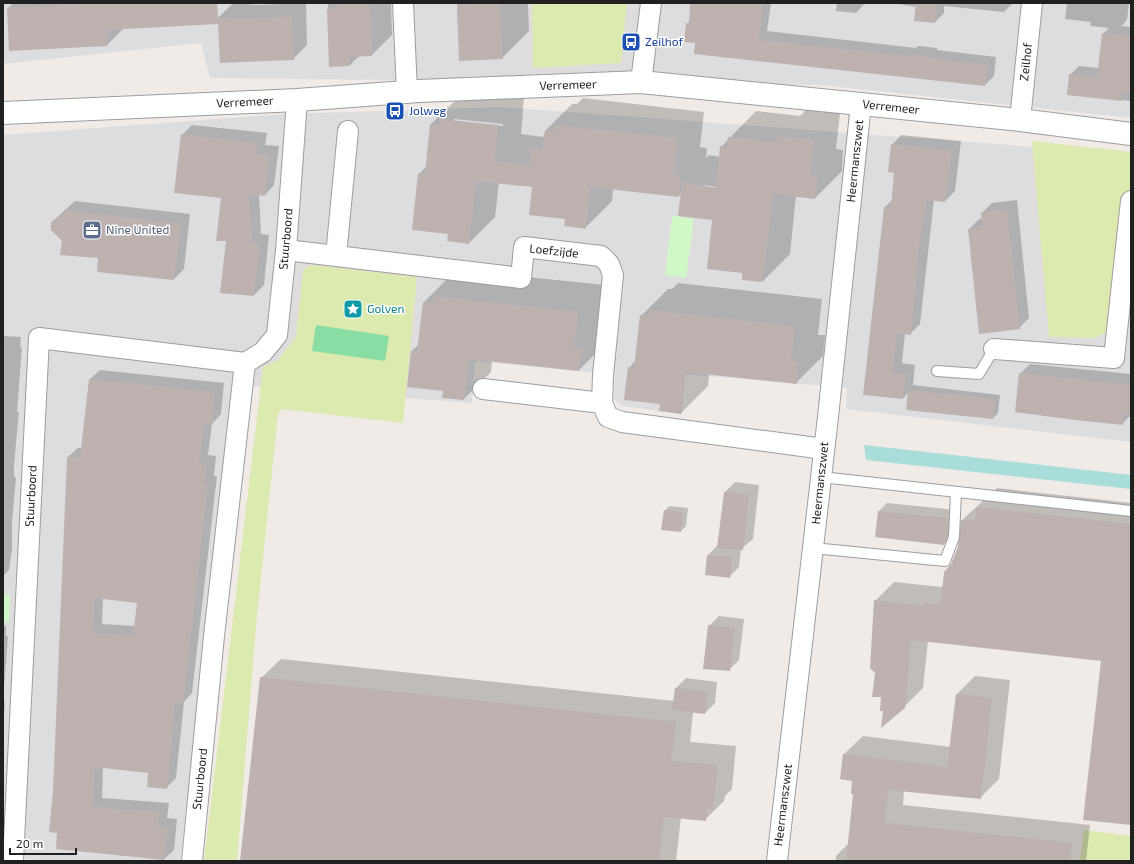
<svg xmlns="http://www.w3.org/2000/svg" width="1134" height="864" viewBox="0 0 1134 864" font-family="'Exo 2',sans-serif">
  <style>
    .residential { fill: #deddde }
    .grass { fill: #dce9af }
    .park { fill: #d0f8c6 }
    .pitch { fill: #88dda4 }
    .water { fill: #a9ddda }
    .shadow { fill: #0003; fill-rule: evenodd }
    .building { fill: #bdb2b0; fill-rule: evenodd }
    .lines { fill: none; stroke-linecap: round; stroke-linejoin: round }
    .service-casing { stroke: #9d9d9d; stroke-width: 12 }
    .minor-casing { stroke: #9d9d9d; stroke-width: 22 }
    .tertiary-casing { stroke: #9d9d9d; stroke-width: 24 }
    .service { stroke: #fff; stroke-width: 10 }
    .minor { stroke: #fff; stroke-width: 20 }
    .tertiary { stroke: #fff; stroke-width: 22 }
    .labels { text-anchor: middle; stroke-width: 3; stroke-linejoin: round; paint-order: stroke }
    .transit-label { font-size: 12px; fill: #164399; stroke: #fff; text-anchor: start }
    .street-label { font-size: 12px; fill: #202020; stroke: #fff }
    .service-label { font-size: 12px; fill: #4e5e75; stroke: #fff; text-anchor: start }
    .culture-label { font-size: 12px; fill: #0d838f; stroke: #fff; text-anchor: start }
  </style>
  <rect width="100%" height="100%" fill="#f1ebe7"/>
  <path class="residential" d="M 3,3 L 1131,3 L 1131,118 L 820,85 L 210,78 L 201,43 L 3,64 Z
    M 502,107 L 1011,145 L 1131,158 L 1131,442 L 846,409 L 847,388 L 685,374 L 682,414 L 622,406 L 614,399 L 615,375 L 475,361 L 472,403 L 237,385 L 180,861 L 53,861 L 3,858 L 3,135 L 283,114 Z"/>
  <path class="grass" d="M 532,3 L 627,3 L 621,63 L 533,68 Z
    M 1032,141 L 1131,152 L 1131,184 L 1107,331 L 1096,338 L 1049,337 Z
    M 311,265 L 417,277 L 403,423 L 282,409 L 278,414 L 256,626 L 237,861 L 204,861 L 263,367 L 277,361 L 296,337 L 303,270 Z
    M 1084,830 L 1131,836 L 1131,861 L 1080,861 Z"/>
  <path class="park" d="M 672,216 L 694,219 L 686,278 L 665,275 Z
    M 3,595 L 10,595 L 9,622 L 3,622 Z"/>
  <path class="pitch" d="M 316,325 L 389,336 L 385,361 L 312,351 Z"/>
  <path class="water" d="M 864,445 L 1131,475 L 1131,489 L 866,460 Z"/>
  <path class="shadow" d="M 13,3 L 215,3 L 124,28 L 107,45 L 8,8 Z
    M 233,3 L 258,5 L 306,3 L 307,45 L 293,59 L 219,17 Z
    M 328,3 L 391,3 L 392,35 L 372,55 L 359,56 L 350,65 L 330,66 Z
    M 457,3 L 528,3 L 529,31 L 502,58 L 460,60 Z
    M 729,3 L 778,3 L 771,3 L 767,31 L 916,48 L 918,46 L 937,48 L 937,50 L 996,57 L 994,76 L 985,85 L 696,42 L 687,24 L 696,15 Z
    M 837,3 L 865,3 L 856,13 L 836,11 Z
    M 891,3 L 1013,3 L 1004,12 L 944,6 L 944,13 L 935,22 L 917,7 Z
    M 1067,3 L 1129,3 L 1127,20 L 1121,26 L 1131,27 L 1131,101 L 1068,94 L 1070,75 L 1079,66 L 1099,68 L 1103,34 L 1109,28 L 1090,26 L 1091,22 L 1065,19 Z
    M 468,93 L 524,98 L 521,134 L 543,137 L 546,130 L 572,104 L 577,104 L 583,98 L 704,112 L 700,147 L 707,148 L 706,158 L 709,155 L 720,157 L 721,147 L 756,111 L 800,116 L 806,110 L 840,113 L 836,149 L 843,150 L 842,171 L 815,198 L 796,196 L 790,254 L 763,281 L 743,272 L 713,219 L 681,193 L 678,196 L 613,189 L 612,201 L 585,228 L 566,218 L 533,186 L 499,182 L 495,217 L 469,243 L 449,233 L 419,174 L 427,166 L 431,124 L 458,98 ZM 454,119 L 503,124 L 503,126 L 454,121 ZM 704,185 L 721,188 L 720,190 L 704,187 Z
    M 192,125 L 267,133 L 265,145 L 279,146 L 274,185 L 265,195 L 259,194 L 261,234 L 269,235 L 264,285 L 254,295 L 227,241 L 223,197 L 182,135 Z
    M 901,135 L 961,141 L 955,191 L 945,201 L 934,200 L 920,324 L 910,334 L 905,333 L 902,363 L 915,365 L 913,385 L 1000,395 L 998,413 L 993,418 L 909,392 L 903,398 L 864,394 L 885,207 L 892,200 L 895,172 L 892,145 Z
    M 1017,200 L 1029,318 L 1019,328 L 969,229 L 979,219 L 982,219 L 982,213 L 992,203 ZM 987,226 L 979,229 L 979,227 Z
    M 75,201 L 190,214 L 184,269 L 174,279 L 99,258 L 63,241 L 52,222 Z
    M 461,270 L 605,285 L 606,343 L 579,370 L 492,360 L 491,372 L 464,399 L 444,390 L 408,386 L 412,351 L 419,344 L 424,302 L 451,275 Z
    M 678,283 L 822,299 L 818,335 L 825,335 L 823,356 L 796,383 L 709,374 L 708,386 L 681,413 L 661,403 L 629,368 L 636,360 L 641,316 L 668,289 L 672,289 Z
    M 3,326 L 4,336 L 21,337 L 20,348 L 22,347 L 17,412 L 19,412 L 18,421 L 14,465 L 14,477 L 16,477 L 12,522 L 12,550 L 9,570 L 3,576 Z
    M 1030,364 L 1131,374 L 1131,415 L 1122,424 L 1020,374 Z
    M 100,370 L 224,383 L 221,414 L 212,424 L 208,455 L 216,456 L 214,476 L 217,476 L 192,693 L 184,702 L 176,778 L 166,788 L 149,772 L 103,767 L 102,798 L 169,803 L 167,818 L 177,819 L 174,850 L 164,859 L 57,848 L 59,832 L 54,791 L 68,457 L 78,448 L 82,448 L 90,379 ZM 103,598 L 138,602 L 135,626 L 102,624 Z
    M 735,482 L 759,485 L 753,539 L 741,549 L 739,567 L 729,577 L 708,555 L 718,545 L 725,492 Z
    M 997,488 L 1131,503 L 1131,824 L 1102,660 L 928,641 L 923,688 L 904,707 L 884,710 L 876,673 L 875,601 L 894,582 L 941,587 L 944,584 L 959,547 L 962,520 Z
    M 887,503 L 956,510 L 952,536 L 944,544 L 879,511 Z
    M 669,506 L 688,508 L 686,526 L 681,531 L 665,511 Z
    M 719,616 L 744,619 L 739,660 L 729,670 L 709,626 Z
    M 3,626 L 6,626 L 6,636 L 8,636 L 3,701 Z
    M 281,659 L 674,701 L 676,688 L 686,678 L 717,682 L 715,703 L 705,713 L 693,712 L 690,742 L 736,746 L 732,789 L 725,796 L 724,801 L 705,820 L 681,817 L 676,861 L 241,861 L 261,678 Z
    M 975,676 L 1010,680 L 999,779 L 980,798 L 904,790 L 903,805 L 1090,825 L 1086,861 L 836,861 L 836,856 L 849,843 L 854,793 L 854,780 L 844,754 L 863,736 L 951,747 L 957,694 Z
    M 3,701 L 5,701 L 3,729 Z"/>
  <path class="building" d="M 102,3 L 217,3 L 218,17 L 243,19 L 292,16 L 294,60 L 220,63 L 218,24 L 107,30 L 107,46 L 9,51 L 7,8 Z
    M 338,3 L 370,3 L 372,56 L 350,57 L 350,66 L 329,67 L 327,9 L 338,8 Z
    M 468,3 L 500,3 L 503,59 L 459,61 L 457,6 L 468,5 Z
    M 690,3 L 763,3 L 759,40 L 908,56 L 909,54 L 929,57 L 929,58 L 988,65 L 985,86 L 694,54 L 695,43 L 684,42 L 686,23 L 689,24 Z
    M 916,3 L 937,3 L 935,23 L 914,21 Z
    M 1102,33 L 1131,36 L 1131,93 L 1123,92 L 1122,101 L 1067,95 L 1069,74 L 1097,77 Z
    M 440,119 L 498,125 L 495,161 L 529,165 L 531,148 L 543,149 L 545,130 L 554,131 L 555,125 L 678,138 L 674,174 L 681,174 L 679,197 L 590,187 L 586,229 L 564,226 L 565,219 L 529,215 L 532,187 L 476,181 L 469,244 L 447,241 L 448,234 L 412,230 L 418,173 L 425,174 L 430,124 L 440,125 Z
    M 181,134 L 258,143 L 256,154 L 269,156 L 265,196 L 249,194 L 252,243 L 260,244 L 254,296 L 220,293 L 226,241 L 216,241 L 221,198 L 174,193 Z
    M 778,136 L 814,140 L 810,176 L 817,176 L 815,199 L 773,194 L 763,282 L 742,280 L 742,273 L 707,269 L 712,220 L 678,216 L 682,182 L 716,188 L 720,146 L 727,147 L 728,137 L 777,142 Z
    M 891,144 L 952,151 L 945,202 L 927,200 L 919,247 L 911,335 L 897,333 L 893,372 L 906,374 L 903,399 L 863,395 L 884,207 L 891,208 L 894,173 L 888,172 Z
    M 1007,209 L 1020,329 L 979,334 L 968,229 L 982,227 L 981,212 Z
    M 64,210 L 181,224 L 174,280 L 97,272 L 98,258 L 60,255 L 62,241 L 51,230 L 51,222 L 63,215 Z
    M 433,296 L 578,312 L 574,348 L 582,349 L 579,371 L 469,359 L 464,400 L 442,398 L 443,391 L 407,387 L 411,351 L 417,351 L 423,302 L 433,303 Z
    M 650,310 L 795,326 L 791,361 L 798,362 L 797,384 L 685,372 L 681,414 L 659,411 L 660,404 L 624,400 L 628,367 L 634,368 L 640,315 L 649,316 Z
    M 1019,373 L 1131,385 L 1131,414 L 1124,413 L 1123,425 L 1075,420 L 1015,412 Z
    M 89,379 L 215,392 L 212,425 L 204,424 L 199,464 L 207,465 L 205,485 L 208,485 L 183,704 L 175,703 L 167,789 L 147,787 L 148,773 L 95,767 L 93,807 L 160,812 L 158,827 L 168,828 L 164,860 L 56,849 L 57,833 L 49,832 L 53,791 L 67,457 L 80,457 ZM 95,598 L 137,603 L 133,636 L 93,633 Z
    M 908,390 L 995,399 L 993,419 L 906,410 Z
    M 724,492 L 749,495 L 743,550 L 717,548 Z
    M 977,507 L 1131,524 L 1131,825 L 1083,820 L 1101,661 L 911,640 L 905,708 L 881,728 L 883,711 L 880,711 L 881,697 L 872,697 L 875,673 L 870,668 L 874,600 L 924,606 L 924,603 L 941,605 L 944,572 L 951,564 L 958,547 L 961,520 L 975,521 Z
    M 664,510 L 683,512 L 681,532 L 661,530 Z
    M 878,511 L 948,518 L 948,536 L 944,545 L 875,537 Z
    M 707,555 L 732,557 L 730,578 L 705,575 Z
    M 708,625 L 735,628 L 730,671 L 703,669 Z
    M 260,677 L 676,722 L 671,761 L 718,765 L 713,810 L 707,809 L 706,821 L 664,817 L 659,861 L 240,861 Z
    M 675,688 L 707,692 L 705,714 L 672,710 Z
    M 956,694 L 992,698 L 981,799 L 888,790 L 885,823 L 1072,843 L 1070,861 L 846,861 L 853,794 L 851,794 L 852,781 L 840,779 L 843,754 L 947,767 Z"/>
  <g class="lines">
    <g class="service-casing">
      <path id="service" d="M 937,371 L 979,374 L 994,349
        M 821,477 L 1131,511
        M 813,548 L 945,561 L 954,537 L 956,492"/>
    </g>
    <g class="minor-casing">
      <path id="minor" d="M 403,3 L 407,92
        M 641,82 L 651,3
        M 1020,120 L 1032,3
        M 286,250 L 521,278 L 524,247 L 601,256 L 609,264 L 613,275 L 603,375 L 602,403 L 608,417 L 622,422 L 824,449
        M 336,256 L 348,131
        M 994,349 L 1114,358 L 1131,201
        M 483,389 L 602,403
        M 13,861 L 39,338 L 245,363
        M 192,861 L 214,636 L 245,363 L 263,352 L 277,335 L 286,250 L 297,100
        M 777,861 L 828,417 L 861,104"/>
    </g>
    <g class="tertiary-casing">
      <path id="tertiary" d="M 3,113 L 297,100 L 419,91 L 641,82 L 1020,120 L 1131,134"/>
    </g>
    <use href="#service" class="service"/>
    <use href="#minor" class="minor"/>
    <use href="#tertiary" class="tertiary"/>
  </g>
  <defs>
    <g id="bus-square" transform="scale(1)"><rect x="-9" y="-9" width="18" height="18" rx="4" fill="#1a4fb4" stroke="#fff"/><path d="M-5-6H5V4H4V6H2V4H-2V6H-4V4H-5ZM-3.5-4V0h7V-4ZM-3.5 1.2v1.5H-2V1.2ZM2 1.2v1.5H3.5V1.2Z" fill="#fff"/></g>
    <g id="office-square" transform="scale(1)"><rect x="-9" y="-9" width="18" height="18" rx="4" fill="#5c6f8a" stroke="#fff"/><path d="M-6-3h4V-5.5h4V-3h4V5H-6ZM-1-4.5V-3h2v-1.5ZM-6 0V1H6V0Z" fill="#fff"/></g>
    <g id="sight-square" transform="scale(1)"><rect x="-9" y="-9" width="18" height="18" rx="4" fill="#0f9aa8" stroke="#fff"/><path d="M0-6L1.8-2.2L6-1.7L2.9 1.2L3.7 5.4L0 3.3L-3.7 5.4L-2.9 1.2L-6-1.7L-1.8-2.2Z" fill="#fff"/></g>
  </defs>
  <g fill-rule="evenodd">
    <use href="#bus-square" x="631" y="42"/>
    <use href="#bus-square" x="395" y="111"/>
    <use href="#office-square" x="92" y="230"/>
    <use href="#sight-square" x="353" y="309"/>
  </g>
  <g class="labels">
    <g class="transit-label">
      <text x="645" y="46">Zeilhof</text>
      <text x="409" y="115">Jolweg</text>
    </g>
    <g class="street-label">
      <text transform="translate(1026 62) rotate(-84)" y="4">Zeilhof</text>
      <text transform="translate(568 85) rotate(-2)" y="4">Verremeer</text>
      <text transform="translate(245 102) rotate(-3)" y="4">Verremeer</text>
      <text transform="translate(891 107) rotate(6)" y="4">Verremeer</text>
      <text transform="translate(855 161) rotate(-84)" y="4">Heermanszwet</text>
      <text transform="translate(286 239) rotate(-85)" y="4">Stuurboord</text>
      <text transform="translate(554 251) rotate(6)" y="4">Loefzijde</text>
      <text transform="translate(820 483) rotate(-84)" y="4">Heermanszwet</text>
      <text transform="translate(31 496) rotate(-87)" y="4">Stuurboord</text>
      <text transform="translate(200 779) rotate(-84)" y="4">Stuurboord</text>
      <text transform="translate(783 805) rotate(-83)" y="4">Heermanszwet</text>
    </g>
    <g class="service-label">
      <text x="106" y="234">Nine United</text>
    </g>
    <g class="culture-label">
      <text x="367" y="313">Golven</text>
    </g>
  </g>
  <rect width="1134" height="864" fill="none" stroke="#202020" stroke-width="8"/>
  <path d="M10 848v6h66v-6" fill="none" stroke="#202020" stroke-width="2"/>
  <text x="16" y="848" font-size="12" fill="#202020" stroke="#ffffff" stroke-width="3" paint-order="stroke">20 m</text>
</svg>
